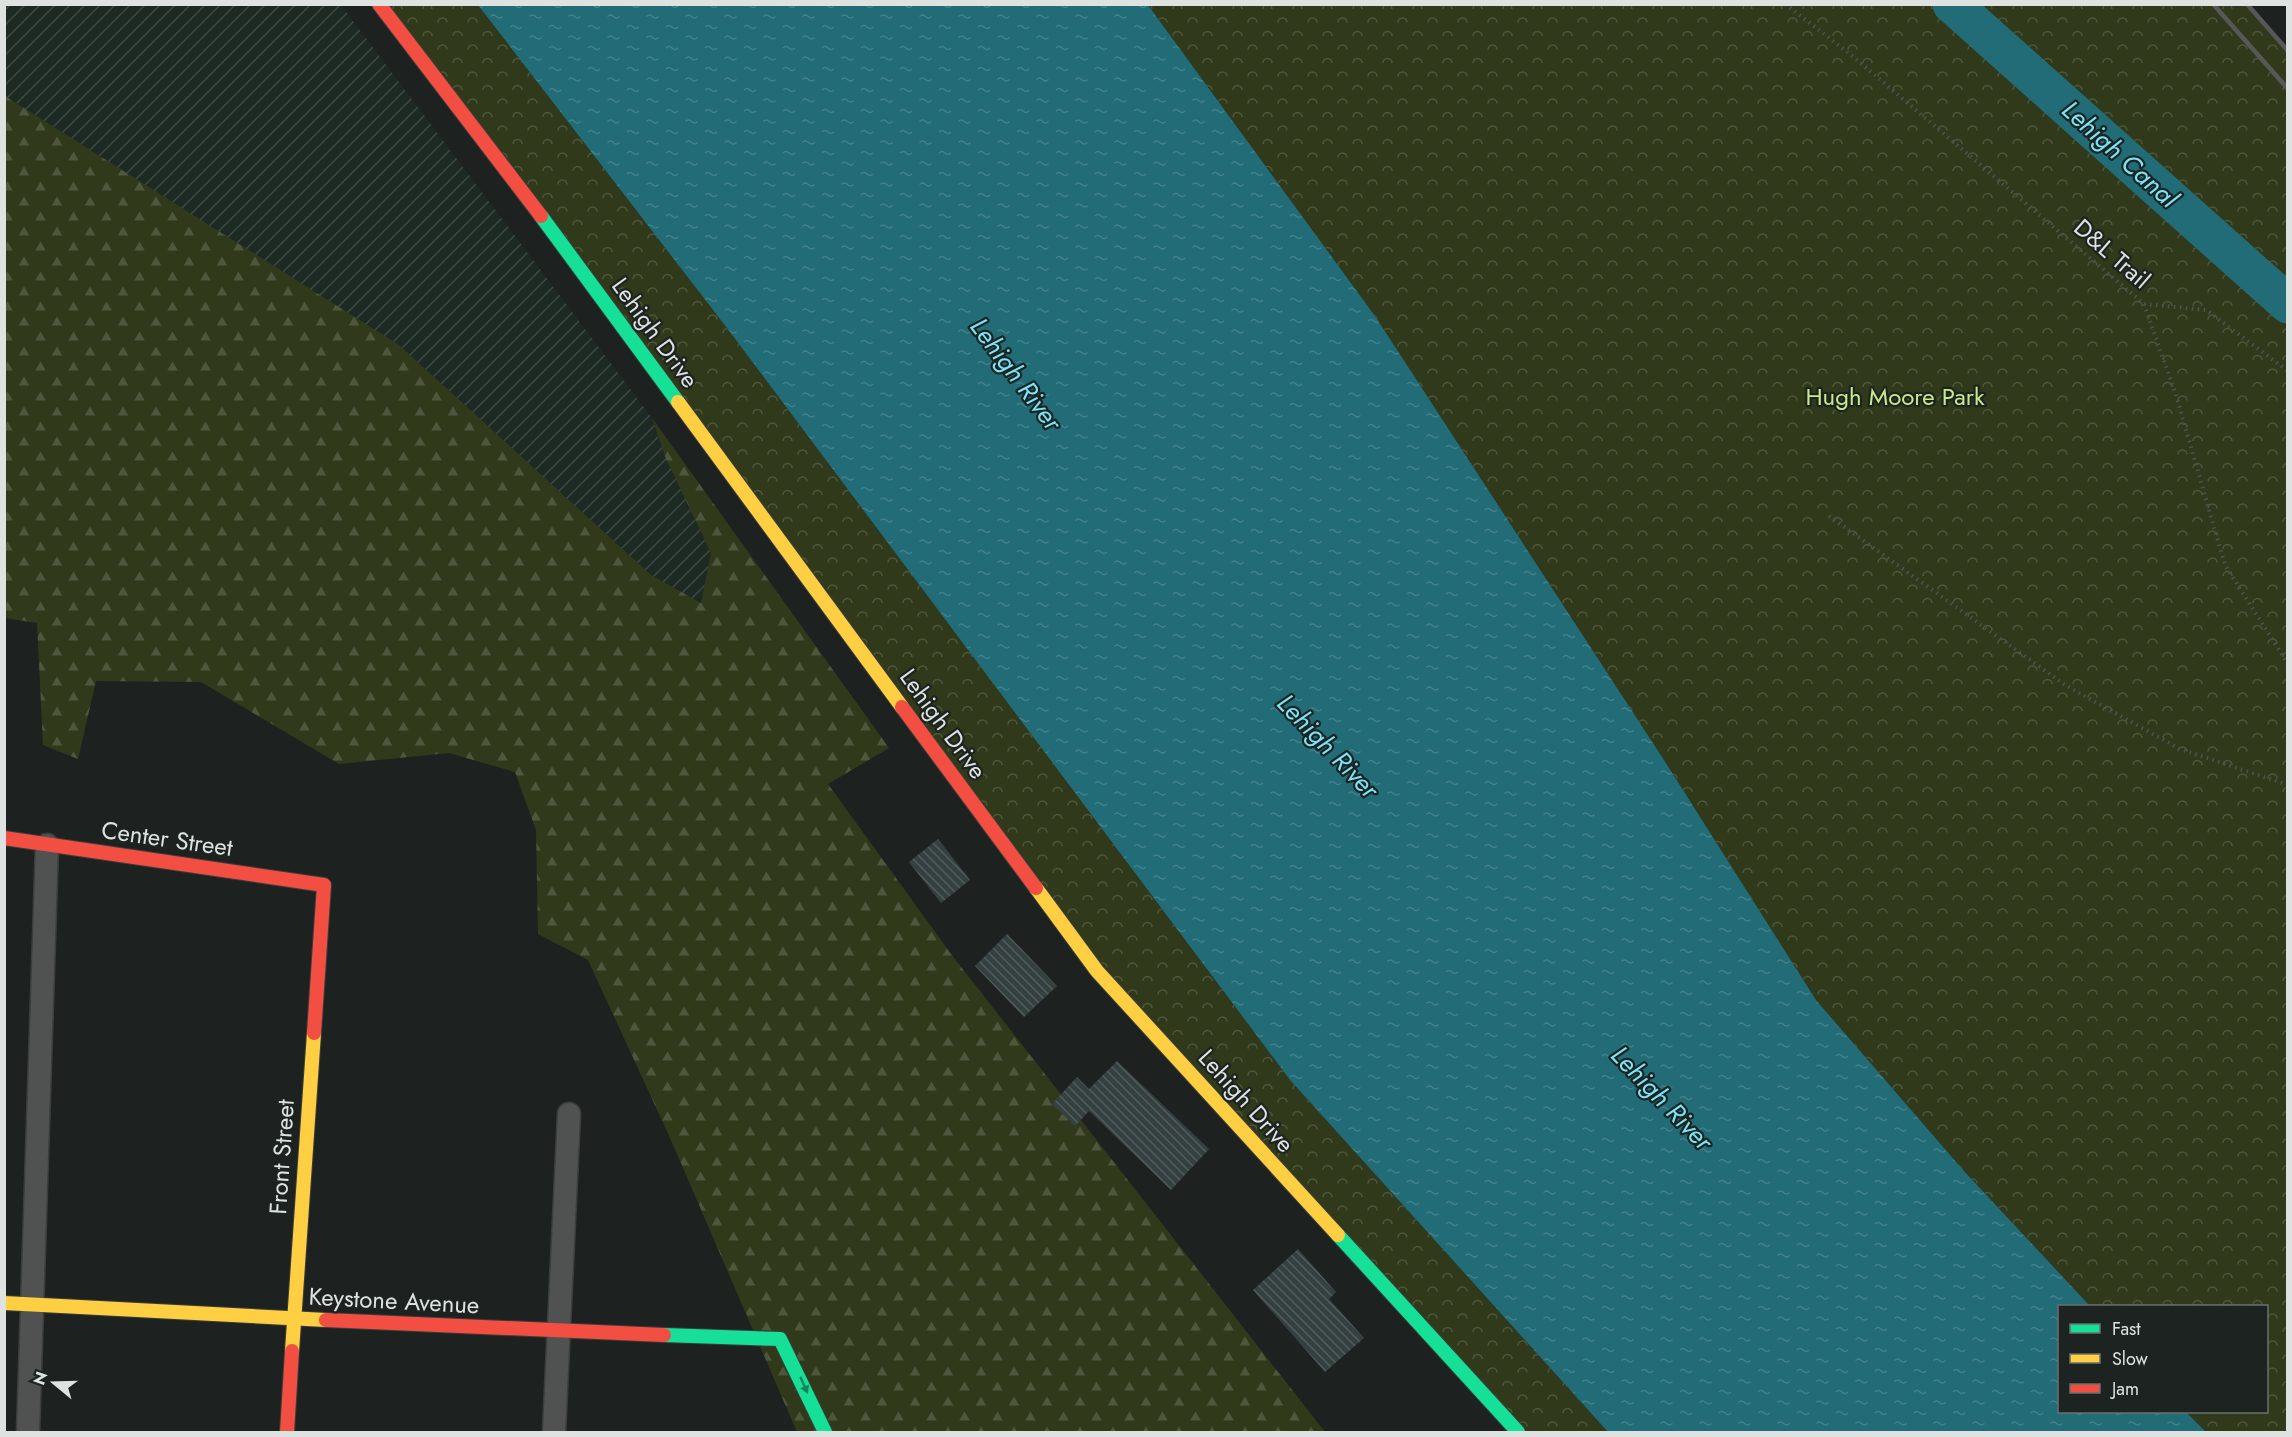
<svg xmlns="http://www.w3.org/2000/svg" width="2292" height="1437" viewBox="0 0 2292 1437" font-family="Jost,sans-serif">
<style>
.industrial{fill:url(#industrial-furrows)}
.forest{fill:url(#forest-firs)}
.park{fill:url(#park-crowns)}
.water{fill:url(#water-ripples)}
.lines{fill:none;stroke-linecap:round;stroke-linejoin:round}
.canal{stroke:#226c78;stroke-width:39}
.building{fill:url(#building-back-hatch)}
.lane-casing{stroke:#3a3e3c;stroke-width:25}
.fast-casing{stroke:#3a3e3c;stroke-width:16}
.slow-casing{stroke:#3a3e3c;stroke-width:16}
.jam-casing{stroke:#3a3e3c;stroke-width:16}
.path{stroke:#4e5250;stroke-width:4;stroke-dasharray:1.5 4.5;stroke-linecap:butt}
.lane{stroke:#4f5251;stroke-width:22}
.fast{stroke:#16e098;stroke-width:14}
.slow{stroke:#ffcf43;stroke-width:14}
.jam{stroke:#f24e42;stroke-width:14}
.rail{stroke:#555857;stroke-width:4.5}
.oneway{fill:#19825c}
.labels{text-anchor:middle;stroke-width:4.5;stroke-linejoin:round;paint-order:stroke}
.street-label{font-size:24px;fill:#dee3e1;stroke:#1c2320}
.park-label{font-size:24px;fill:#caea89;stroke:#1c2320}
.water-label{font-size:26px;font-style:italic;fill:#7be4f8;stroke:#1c2320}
</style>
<defs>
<pattern id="industrial-furrows" width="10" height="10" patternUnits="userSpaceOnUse" patternTransform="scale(1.5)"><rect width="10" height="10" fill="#1d2a24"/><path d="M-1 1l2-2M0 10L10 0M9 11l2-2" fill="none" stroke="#3d4944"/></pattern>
<pattern id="forest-firs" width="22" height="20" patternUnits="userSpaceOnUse" patternTransform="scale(1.5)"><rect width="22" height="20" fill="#303a1b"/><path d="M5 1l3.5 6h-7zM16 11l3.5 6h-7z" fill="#4e563c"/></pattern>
<pattern id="park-crowns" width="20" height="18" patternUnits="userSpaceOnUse" patternTransform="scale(1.5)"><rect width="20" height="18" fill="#303a1b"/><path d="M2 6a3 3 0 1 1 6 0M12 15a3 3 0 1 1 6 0" fill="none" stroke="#4e563c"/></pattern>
<pattern id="water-ripples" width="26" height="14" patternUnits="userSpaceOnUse" patternTransform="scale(1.5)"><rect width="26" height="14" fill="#226c78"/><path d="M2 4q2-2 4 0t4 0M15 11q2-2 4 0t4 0" fill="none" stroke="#42818b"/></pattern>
<pattern id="building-back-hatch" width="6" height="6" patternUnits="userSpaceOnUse" patternTransform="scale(1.5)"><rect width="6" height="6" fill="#344140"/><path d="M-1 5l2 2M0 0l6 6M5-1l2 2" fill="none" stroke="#515c5b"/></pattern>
</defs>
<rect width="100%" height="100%" fill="#1d2220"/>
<polygon class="industrial" points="4,5 341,5 652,418 666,459 711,553 701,603 651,575 167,199 5,96"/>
<polygon class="forest" points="5,96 399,345 651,575 701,603 711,553 666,459 652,418 889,748 828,784 951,954 1325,1432 797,1432 671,1140 588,960 538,934 536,830 515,772 449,753 339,764 201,682 96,681 78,759 43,745 37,623 5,618"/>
<g class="park">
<polygon points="2247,4 2287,51 2287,1432 2206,1432 2186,1412 2266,1412 2266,1306 2090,1306 1964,1171 1816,1000 1664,760 1375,316 1148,5"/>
<polygon points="379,5 478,5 730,332 1290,1080 1608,1432 1518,1432 1097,971"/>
</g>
<polygon class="water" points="478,5 1148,5 1375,316 1664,760 1816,1000 1964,1171 2090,1306 2060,1306 2060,1412 2186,1412 2206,1432 1608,1432 1290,1080 730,332"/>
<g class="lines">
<polyline class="canal" points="1952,4 2288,304"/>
</g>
<g class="building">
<polygon points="938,839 970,880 941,903 909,862"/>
<polygon points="1007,934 1057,986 1024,1017 975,966"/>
<polygon points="1117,1061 1209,1149 1171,1190 1089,1111 1075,1126 1052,1104 1077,1077 1089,1089"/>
<polygon points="1298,1249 1336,1292 1329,1299 1364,1338 1325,1372 1253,1290"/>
</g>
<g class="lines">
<g class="lane-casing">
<g id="lane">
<polyline points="28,1432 47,845"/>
<polyline points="554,1432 569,1114"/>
</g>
</g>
<g class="fast-casing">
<g id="fast">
<polyline points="541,216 678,402"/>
<polyline points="1338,1235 1518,1432"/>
<polyline points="664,1335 780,1339 825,1432"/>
</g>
</g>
<g class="slow-casing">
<g id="slow">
<polyline points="678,402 902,707"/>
<polyline points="1036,888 1097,971 1338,1235"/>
<polyline points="4,1303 326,1320"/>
<polyline points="292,1351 314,1033"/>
</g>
</g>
<g class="jam-casing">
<g id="jam">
<polyline points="379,4 541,216"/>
<polyline points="902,707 1036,888"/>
<polyline points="4,838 324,885 314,1033"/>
<polyline points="326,1320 664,1335"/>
<polyline points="287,1432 292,1351"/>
</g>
</g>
<g class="path">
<polyline points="1785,4 1850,54 2144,304 2176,395 2225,565 2288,664"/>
<polyline points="2144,304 2206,310 2288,371"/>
<polyline points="1829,516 2065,685 2180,749 2288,785"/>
</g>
<use href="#lane" class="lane"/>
<use href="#fast" class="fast"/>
<use href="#slow" class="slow"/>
<use href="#jam" class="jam"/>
<g class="rail">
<polyline points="2213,4 2288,89"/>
<polyline points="2247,4 2288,51"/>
</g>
</g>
<defs><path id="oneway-solid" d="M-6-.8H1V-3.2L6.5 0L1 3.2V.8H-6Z" transform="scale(1.5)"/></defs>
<use class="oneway" href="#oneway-solid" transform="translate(804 1385) rotate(66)"/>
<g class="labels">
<g class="street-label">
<text transform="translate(2112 254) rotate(41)" y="8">D&amp;L Trail</text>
<text transform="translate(655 333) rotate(54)" y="8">Lehigh Drive</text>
<text transform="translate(943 724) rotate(54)" y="8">Lehigh Drive</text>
<text transform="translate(167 839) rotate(8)" y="8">Center Street</text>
<text transform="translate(1246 1101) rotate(48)" y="8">Lehigh Drive</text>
<text transform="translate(282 1157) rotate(-86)" y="8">Front Street</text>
<text transform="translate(394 1301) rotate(3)" y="8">Keystone Avenue</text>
</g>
<g class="park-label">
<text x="1895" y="405">Hugh Moore Park</text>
</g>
<g class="water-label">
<text transform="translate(2120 154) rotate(42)" y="9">Lehigh Canal</text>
<text transform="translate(1016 374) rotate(53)" y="9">Lehigh River</text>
<text transform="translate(1328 746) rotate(46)" y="9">Lehigh River</text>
<text transform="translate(1662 1098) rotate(46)" y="9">Lehigh River</text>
</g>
</g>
<rect width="2292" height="1437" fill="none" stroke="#dee3e1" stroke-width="12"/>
<rect x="2058" y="1305" width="210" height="108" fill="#1c2320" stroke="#6a706d" stroke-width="1.5"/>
<rect x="2070" y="1324" width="30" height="9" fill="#16e098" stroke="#6a706d" stroke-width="1.5"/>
<text x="2112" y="1335" font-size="18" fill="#dee3e1">Fast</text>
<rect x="2070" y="1354" width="30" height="9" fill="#ffcf43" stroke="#6a706d" stroke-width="1.5"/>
<text x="2112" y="1365" font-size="18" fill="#dee3e1">Slow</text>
<rect x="2070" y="1384" width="30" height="9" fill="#f24e42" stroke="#6a706d" stroke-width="1.5"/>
<text x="2112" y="1395" font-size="18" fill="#dee3e1">Jam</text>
<g transform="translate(54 1383) rotate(289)" stroke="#1c2320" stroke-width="4.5" paint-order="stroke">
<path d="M0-4.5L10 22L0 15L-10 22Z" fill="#dee3e1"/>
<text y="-9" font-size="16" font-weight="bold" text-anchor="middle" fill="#dee3e1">N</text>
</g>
</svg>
